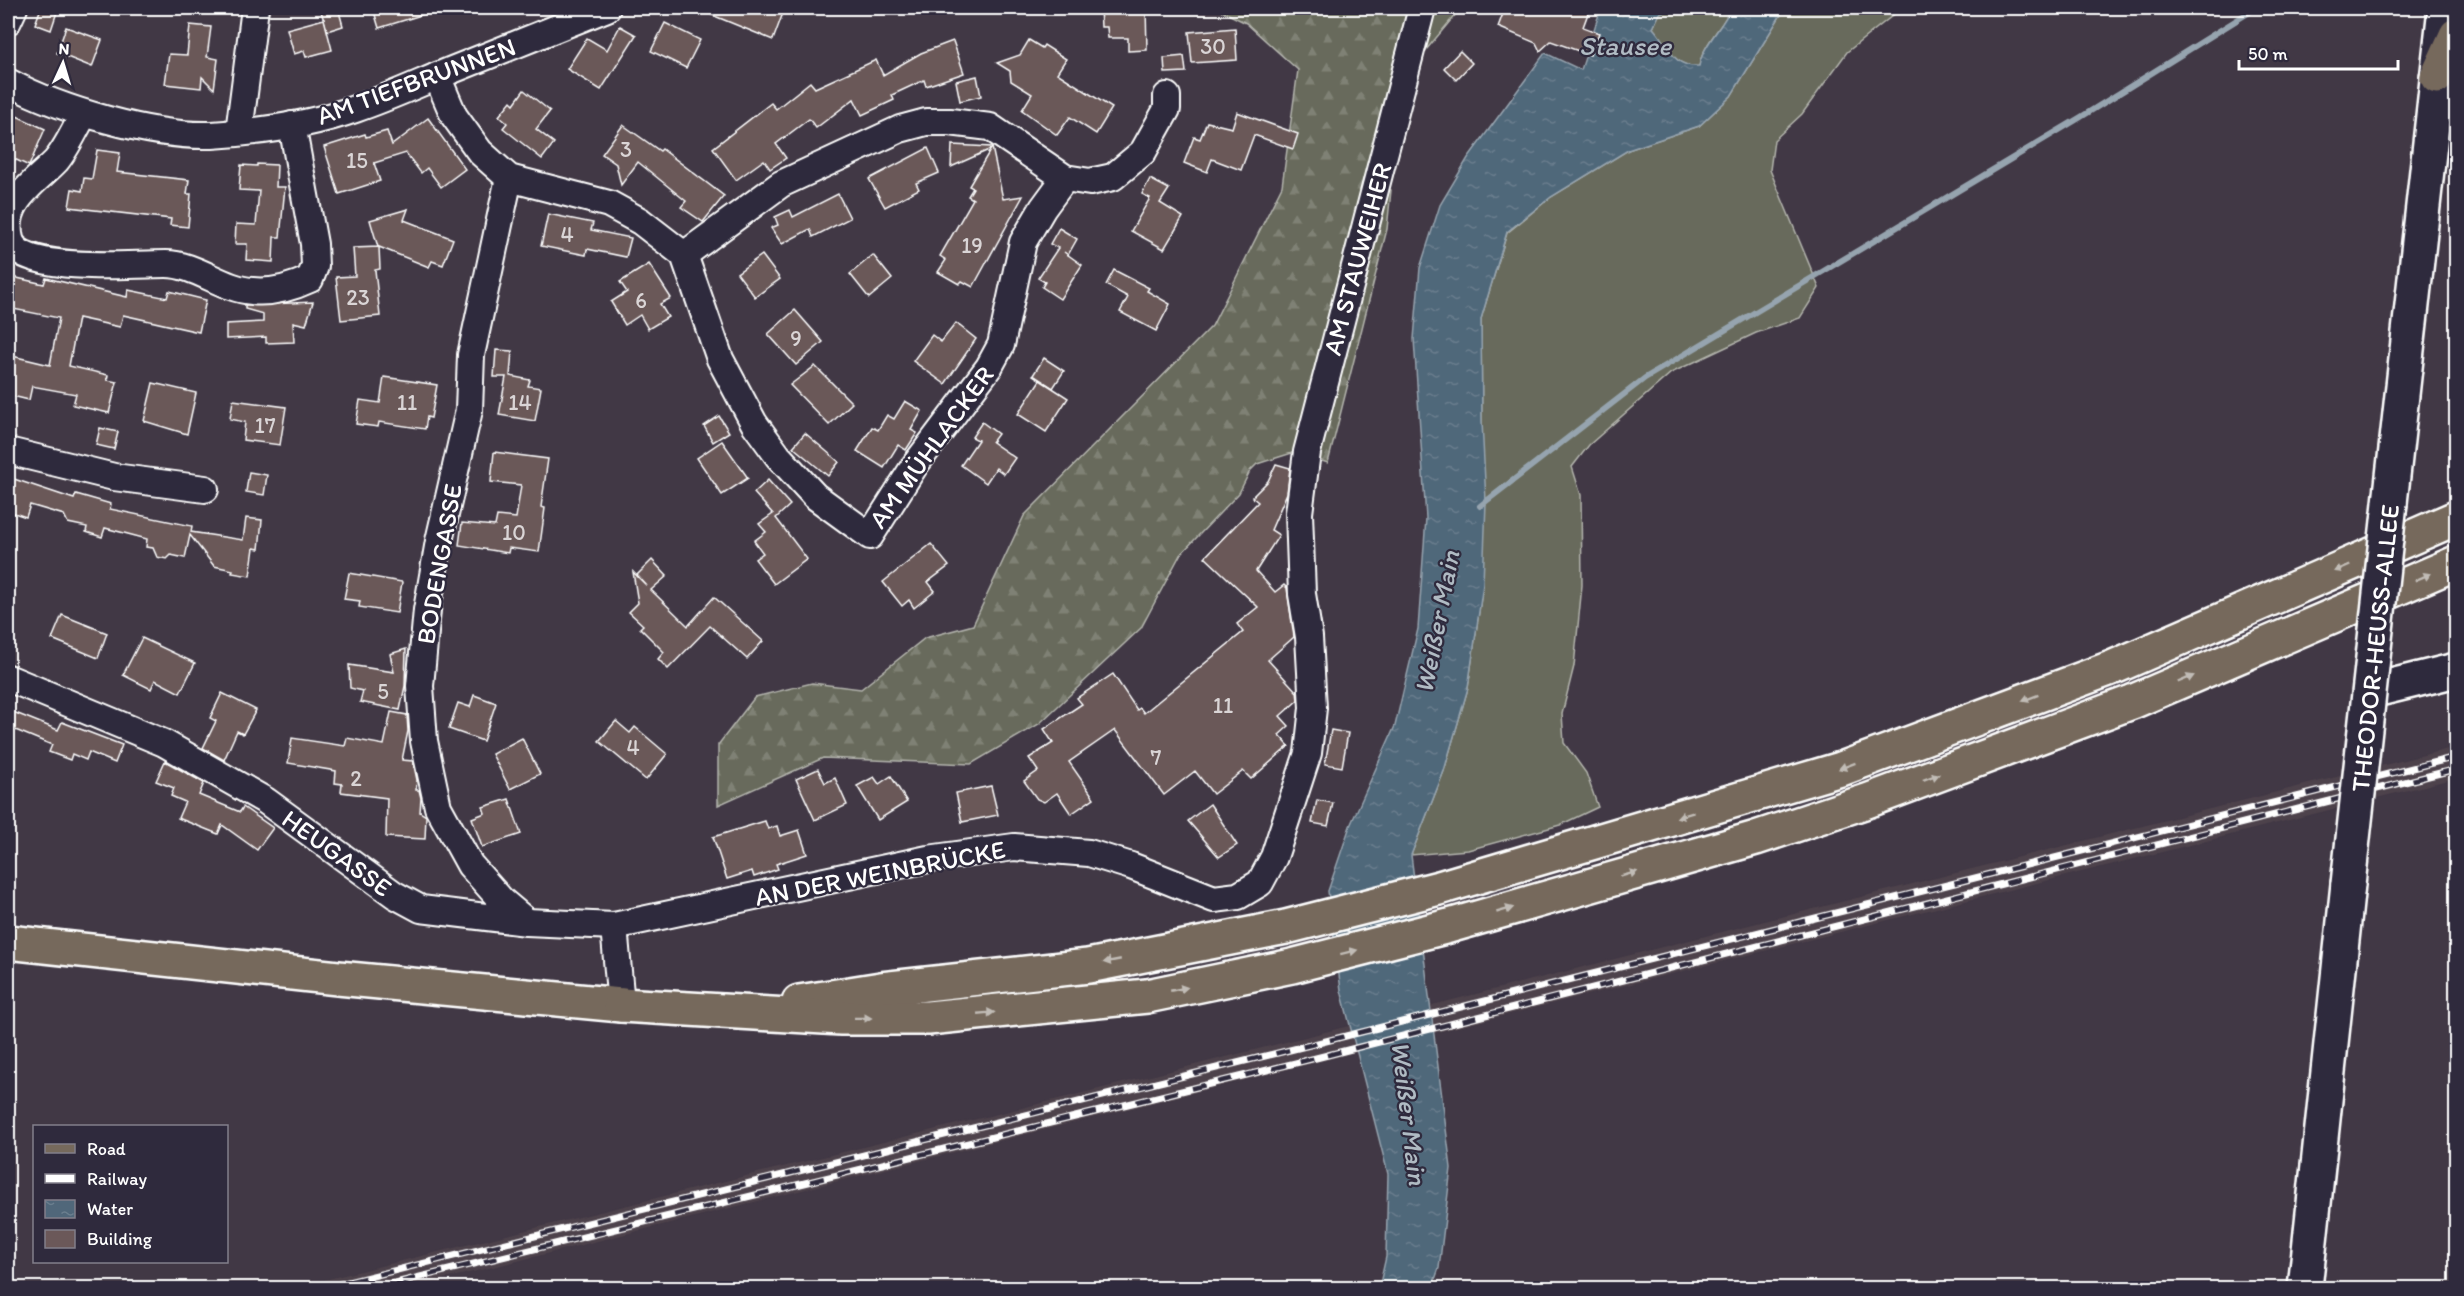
<svg xmlns="http://www.w3.org/2000/svg" width="2464" height="1296" viewBox="0 0 2464 1296" font-family="Itim,sans-serif">
<style>
.built{fill:#4e424b}
.grass{fill:#686b5c;stroke:#b4b5ae;stroke-width:1.5}
.forest{fill:url(#forest-firs);stroke:#b4b5ae;stroke-width:1.5}
.water{fill:url(#water-ripples);stroke:#96a4af;stroke-width:1.5}
.lines{fill:none;stroke-linecap:round;stroke-linejoin:round}
.stream{stroke:#96a4af;stroke-width:6}
.building{fill:#6b5859;stroke:#fff;stroke-width:1.5}
.minor-casing{stroke:#fff;stroke-width:30}
.secondary-casing{stroke:#fff;stroke-width:38}
.primary-casing{stroke:#fff;stroke-width:38}
.trunk-casing{stroke:#fff;stroke-width:38}
.minor{stroke:#2f2a3d;stroke-width:26}
.secondary{stroke:#2f2a3d;stroke-width:33}
.primary{stroke:#76695c;stroke-width:33}
.trunk{stroke:#76695c;stroke-width:33}
.rail-casing{stroke:#fff;stroke-width:7}
.rail{stroke:#2f2a3d;stroke-width:4.5;stroke-dasharray:14;stroke-linecap:butt}
.secondary-bridge-casing{stroke:#fff;stroke-width:38;stroke-linecap:butt}
.secondary-bridge{stroke:#2f2a3d;stroke-width:33}
.oneway{fill:#c1bcb6}
.labels{text-anchor:middle;stroke-width:4.5;stroke-linejoin:round;paint-order:stroke}
.number-label{font-size:22px;fill:#dad5d6}
.street-label{font-size:26px;fill:#fff;stroke:#2f2a3d}
.water-label{font-size:27px;font-style:italic;fill:#b0bbc3;stroke:#2f2a3d}
</style>
<defs>
<pattern id="forest-firs" width="22" height="20" patternUnits="userSpaceOnUse" patternTransform="scale(1.5)"><rect width="22" height="20" fill="#686b5c"/><path d="M5 1l3.5 6h-7zM16 11l3.5 6h-7z" fill="#7f8174"/></pattern>
<pattern id="water-ripples" width="26" height="14" patternUnits="userSpaceOnUse" patternTransform="scale(1.5)"><rect width="26" height="14" fill="#50677a"/><path d="M2 4q2-2 4 0t4 0M15 11q2-2 4 0t4 0" fill="none" stroke="#6a7e8e"/></pattern>
</defs>
<rect width="100%" height="100%" fill="#413845"/>
<filter id="ink" filterUnits="userSpaceOnUse"><feTurbulence type="fractalNoise" baseFrequency=".0167" numOctaves="2"/><feDisplacementMap in="SourceGraphic" scale="12" xChannelSelector="R" yChannelSelector="G"/><feConvolveMatrix kernelMatrix="1 2 1 2 8 2 1 2 1" color-interpolation-filters="sRGB"/></filter>
<g filter="url(#ink)">
<polygon class="built" points="2456,747 2456,778 2202,842 408,1288 292,1288 1111,1086"/>
<g class="grass">
<polygon points="1429,8 1461,8 1426,50 1419,51"/>
<path d="M1673,8H1731C1722,28 1702,45 1699,67C1672,67 1669,46 1653,28L1660,13Z"/>
<polygon points="1785,8 1902,8 1847,52 1802,114 1774,140 1770,170 1819,288 1800,318 1756,333 1671,373 1589,445 1572,467 1581,495 1582,585 1574,666 1562,714 1564,743 1586,773 1598,807 1560,825 1468,850 1411,855 1444,771 1468,688 1483,584 1481,319 1507,233 1551,197 1628,150 1699,126 1731,96"/>
</g>
<polygon class="forest" points="1216,8 1414,8 1366,171 1391,190 1387,229 1328,463 1295,452 1257,464 1250,471 1239,493 1180,555 1141,628 1039,724 971,764 823,758 718,805 718,745 755,697 812,683 861,689 925,638 973,625 1024,516 1212,326 1282,186 1298,70 1246,23"/>
<path class="water" d="M1601,8H1673L1660,13L1653,28C1669,45 1672,68 1699,66C1703,45 1722,28 1731,8H1785L1731,96L1699,126L1628,150L1551,197L1507,232L1481,319L1482,421L1486,502L1483,584L1468,688L1444,771L1411,855L1451,1168L1439,1268L1432,1288H1379L1386,1257L1388,1174L1341,990L1328,891L1350,826L1395,726L1418,629L1426,518L1414,339L1420,268L1440,205L1468,158L1545,53L1581,70Z"/>
<g class="lines">
<polyline class="stream" points="1480,506 1645,378 2081,117 2256,8"/>
</g>
<g class="building">
<polygon points="41,8 57,12 51,30 35,24"/>
<polygon points="338,8 343,26 327,31 321,11"/>
<polygon points="373,8 431,8 431,12 379,28"/>
<polygon points="695,8 770,8 783,13 773,40"/>
<polygon points="1100,8 1146,8 1147,50 1128,51 1128,38 1108,38 1107,27 1101,27"/>
<polygon points="1505,8 1590,8 1583,27 1599,33 1590,55 1551,41 1540,51 1536,43 1498,27"/>
<polygon points="324,19 332,50 306,57 304,51 294,54 287,29"/>
<polygon points="665,23 700,40 686,68 651,51"/>
<polygon points="190,25 211,27 207,57 218,59 214,89 202,77 201,88 165,84 169,54 187,55"/>
<polygon points="620,26 636,35 601,90 567,69 587,38 607,50"/>
<polygon points="66,27 102,40 92,67 57,53"/>
<polygon points="1235,28 1237,60 1192,63 1189,32"/>
<polygon points="1029,40 1042,48 1044,45 1066,59 1057,73 1112,108 1096,134 1070,117 1057,135 1022,110 1032,94 1011,81 1010,71 997,63 1020,55"/>
<polygon points="953,41 964,73 926,86 924,80 892,95 894,100 862,115 854,99 816,128 809,119 776,144 786,158 770,169 764,160 736,180 713,148 771,103 776,109 810,82 815,88 876,60 883,75 921,53"/>
<polygon points="1460,51 1472,63 1456,80 1444,68"/>
<polygon points="1184,56 1186,72 1165,73 1164,58"/>
<polygon points="977,76 981,96 960,101 956,81"/>
<polygon points="524,90 550,111 536,129 554,143 542,159 503,128 507,123 499,116 511,101 514,104"/>
<polygon points="8,112 45,129 29,166 8,156"/>
<polygon points="1237,112 1298,134 1293,149 1254,135 1241,170 1212,159 1207,172 1184,163 1194,137 1200,139 1207,122 1232,128"/>
<polygon points="428,118 465,169 441,187 427,168 421,173 406,153 374,163 380,181 339,194 324,147 365,134 366,137 387,131 392,145"/>
<polygon points="623,125 660,151 662,149 724,196 703,222 681,207 686,201 638,162 621,185 616,164 602,154"/>
<polygon points="952,145 992,147 1003,199 1023,196 973,287 962,281 959,284 938,272 946,260 940,256 973,199 968,196 973,188 969,186 991,149 951,167"/>
<polygon points="928,148 939,173 916,183 919,189 885,207 869,179"/>
<polygon points="97,150 120,153 117,172 189,180 187,194 191,194 188,227 170,225 171,219 69,207 72,189 82,191 84,178 92,179"/>
<polygon points="257,164 277,165 276,187 285,187 280,237 274,237 273,262 246,260 247,244 235,244 236,224 256,225 259,191 239,190 241,165 257,166"/>
<polygon points="1150,179 1169,189 1160,203 1183,217 1164,249 1131,231 1150,198 1142,194"/>
<polygon points="838,194 850,218 813,237 810,229 782,244 771,228 778,225 775,217 790,210 793,217"/>
<polygon points="408,209 404,220 453,239 443,265 432,261 429,267 379,247 380,269 375,270 380,316 341,320 336,277 355,276 353,248 378,247 370,220"/>
<polygon points="548,214 593,223 591,230 631,238 626,257 587,249 586,255 541,246"/>
<polygon points="1059,228 1077,239 1068,255 1064,252 1082,265 1060,299 1042,287 1045,282 1038,278 1058,248 1050,244"/>
<polygon points="762,255 780,279 755,297 737,273"/>
<polygon points="873,255 892,279 869,298 850,274"/>
<polygon points="649,264 671,298 660,304 668,317 648,329 640,315 625,325 611,302 627,292 620,282"/>
<polygon points="1114,270 1149,288 1147,291 1170,304 1156,331 1120,312 1128,297 1106,285"/>
<polygon points="8,276 44,284 46,278 127,297 128,290 167,298 169,291 206,300 199,332 123,315 120,327 78,318 69,366 108,375 107,380 117,382 109,413 73,405 76,394 32,386 29,400 8,395 8,355 50,365 59,318 8,308"/>
<polygon points="313,302 306,325 293,322 294,342 266,343 266,337 226,339 226,324 263,322 263,314 245,309 245,305"/>
<polygon points="795,310 823,342 796,365 768,334"/>
<polygon points="956,323 976,339 945,384 913,361 932,335 941,342"/>
<polygon points="496,350 512,351 510,376 530,380 528,386 541,388 535,421 499,415 506,377 494,377"/>
<polygon points="1044,358 1064,371 1053,388 1033,375"/>
<polygon points="815,366 852,403 829,425 790,385"/>
<polygon points="384,377 437,385 431,418 427,417 425,429 379,422 378,427 356,424 360,400 380,403"/>
<polygon points="1040,380 1068,398 1046,432 1018,414"/>
<polygon points="153,383 196,393 187,434 144,421"/>
<polygon points="233,400 286,407 280,445 243,440 245,422 230,419"/>
<polygon points="905,401 922,411 911,430 917,433 906,450 898,445 884,468 857,451 872,427 878,430 887,415 894,419"/>
<polygon points="719,416 729,432 713,442 704,426"/>
<polygon points="982,422 998,434 992,442 1015,458 1004,474 996,468 986,483 961,465 978,440 972,437"/>
<polygon points="100,428 118,432 114,449 96,445"/>
<polygon points="805,433 839,462 828,476 793,447"/>
<polygon points="722,441 748,478 722,495 697,458"/>
<polygon points="494,452 548,459 541,507 545,508 539,552 509,548 508,553 459,545 462,523 495,526 497,516 516,518 521,485 491,482"/>
<polygon points="1276,464 1290,468 1287,493 1271,530 1279,535 1256,571 1275,592 1284,585 1287,588 1294,637 1268,660 1297,692 1298,700 1280,716 1289,726 1279,735 1289,746 1251,779 1243,771 1213,794 1195,771 1164,795 1115,730 1069,762 1094,798 1071,814 1057,793 1044,802 1037,799 1024,781 1038,771 1029,758 1053,743 1044,729 1082,704 1077,698 1113,674 1137,710 1140,708 1144,713 1243,632 1237,624 1258,607 1205,557 1258,502 1252,497 1268,481"/>
<polygon points="249,472 267,475 264,495 246,492"/>
<polygon points="8,477 74,499 76,494 111,504 110,509 192,526 191,532 243,540 246,518 262,520 259,549 254,548 250,576 232,573 233,570 214,566 190,535 185,558 171,555 167,559 157,557 153,548 146,547 147,539 105,528 102,537 86,532 87,527 68,523 64,515 30,505 26,517 8,511"/>
<polygon points="768,480 790,505 776,518 807,559 774,584 755,559 763,553 754,541 766,532 759,524 773,514 754,493"/>
<polygon points="931,544 949,566 928,582 935,591 914,608 909,600 902,606 883,582"/>
<polygon points="652,560 667,576 651,590 688,626 714,597 763,641 747,659 710,626 668,669 658,659 664,652 640,628 643,625 629,612 638,603 633,572 647,586 637,575"/>
<polygon points="349,573 402,582 397,613 359,607 360,601 344,599"/>
<polygon points="62,615 107,633 98,658 52,639"/>
<polygon points="142,638 195,663 180,693 155,680 151,689 123,675"/>
<polygon points="406,649 405,686 400,710 360,702 363,691 350,688 349,665 394,672 390,654"/>
<polygon points="222,693 256,710 243,734 237,731 224,760 203,748 216,721 210,718"/>
<polygon points="474,695 496,703 483,741 449,729 458,703 470,707"/>
<polygon points="8,710 58,730 62,722 122,745 115,763 89,752 86,760 72,754 70,760 49,752 52,745 8,727"/>
<polygon points="391,712 407,715 408,731 402,760 413,761 417,780 416,790 419,790 421,798 420,812 426,816 425,839 386,837 387,798 341,792 342,784 335,783 336,771 288,763 292,738 345,746 347,738 384,745"/>
<polygon points="616,721 630,733 635,727 667,754 646,780 599,741"/>
<polygon points="1331,730 1348,733 1342,767 1325,764"/>
<polygon points="522,738 540,774 510,789 492,754"/>
<polygon points="165,761 204,783 199,795 240,812 243,807 273,828 257,850 222,825 218,834 178,818 185,802 171,796 174,788 156,781"/>
<polygon points="818,769 825,783 835,778 847,805 815,820 796,779"/>
<polygon points="891,776 907,802 878,820 857,786 874,777 879,784"/>
<polygon points="991,786 998,815 962,822 956,793"/>
<polygon points="509,799 521,834 482,847 472,818 485,813 483,807"/>
<polygon points="1317,800 1333,803 1328,826 1312,823"/>
<polygon points="1210,804 1237,845 1219,857 1188,821"/>
<polygon points="765,821 768,829 777,826 780,836 799,830 807,854 776,864 778,869 754,877 752,871 727,879 713,837"/>
</g>
<g class="lines">
<g class="minor-casing">
<g id="minor">
<polyline points="8,21 14,8"/>
<polyline points="437,76 454,116 480,152 509,178 609,204 640,221 684,255 720,359 754,423 778,456 815,496 870,536 915,465 989,367 1001,345 1023,242 1043,208 1065,178"/>
<path d="M8,82C61,110 152,137 212,135C259,132 310,125 355,109C388,98 420,83 452,70C504,49 555,29 607,8"/>
<path d="M84,114C75,129 67,148 56,161C35,183 1,202 10,239C19,274 136,264 166,264C196,264 222,289 252,291C271,293 293,287 310,279L315,266L314,244L292,125"/>
<polyline points="239,132 255,8"/>
<polyline points="509,178 471,355 469,410 439,541 427,610 420,686 424,741 438,807 470,865 502,901 527,922"/>
<polyline points="684,255 781,184 900,129 926,122 950,122 990,127 1065,178 1090,182 1113,177 1143,152 1167,109 1167,96"/>
<polyline points="8,451 114,477 205,489"/>
<polyline points="8,678 164,743 266,801 395,895 421,909 527,922 614,926 928,859 1014,847 1089,853 1131,866 1214,899 1238,896 1260,883 1274,857 1308,753 1313,708 1309,637 1302,594 1299,513 1307,452 1422,8"/>
<polyline points="614,926 621,1005"/>
</g>
</g>
<g class="secondary-casing">
<g id="secondary">
<polyline points="2390,503 2445,8"/>
<polyline points="2371,691 2456,670"/>
<polyline points="2305,1288 2348,884"/>
</g>
</g>
<g class="primary-casing">
<polyline id="primary" points="8,942 338,978 621,1005"/>
</g>
<g class="trunk-casing">
<g id="trunk">
<polyline points="2437,77 2456,35"/>
<polyline points="799,1002 881,989 1088,966 1286,927 1439,888 1841,769 2114,667 2456,518"/>
<polyline points="621,1005 841,1018 928,1018 1147,996 1292,966 1449,926 1756,838 1867,801 2132,702 2456,563"/>
</g>
</g>
<use href="#minor" class="minor"/>
<use href="#secondary" class="secondary"/>
<use href="#primary" class="primary"/>
<use href="#trunk" class="trunk"/>
<g class="rail-casing">
<g id="rail">
<polyline points="324,1288 1314,1044 2456,757"/>
<polyline points="375,1288 1316,1058 2456,769"/>
</g>
</g>
<use href="#rail" class="rail"/>
<g class="secondary-bridge-casing">
<polyline id="secondary-bridge" points="2348,884 2390,503"/>
</g>
<use href="#secondary-bridge" class="secondary-bridge"/>
</g>
<defs><path id="oneway-solid" d="M-6-.8H1V-3.2L6.5 0L1 3.2V.8H-6Z" transform="scale(1.5)"/></defs>
<g class="oneway">
<use href="#oneway-solid" transform="translate(2342 568) rotate(157)"/>
<use href="#oneway-solid" transform="translate(2423 577) rotate(-23)"/>
<use href="#oneway-solid" transform="translate(2186 679) rotate(-23)"/>
<use href="#oneway-solid" transform="translate(2030 698) rotate(159)"/>
<use href="#oneway-solid" transform="translate(1847 766) rotate(160)"/>
<use href="#oneway-solid" transform="translate(1931 777) rotate(-20)"/>
<use href="#oneway-solid" transform="translate(1685 815) rotate(163)"/>
<use href="#oneway-solid" transform="translate(1629 874) rotate(-16)"/>
<use href="#oneway-solid" transform="translate(1505 910) rotate(-16)"/>
<use href="#oneway-solid" transform="translate(1349 952) rotate(-14)"/>
<use href="#oneway-solid" transform="translate(1112 961) rotate(169)"/>
<use href="#oneway-solid" transform="translate(1179 989) rotate(-11)"/>
<use href="#oneway-solid" transform="translate(986 1013) rotate(-5)"/>
<use href="#oneway-solid" transform="translate(863 1018)"/>
</g>
</g>
<g class="labels">
<g class="number-label">
<text x="1213" y="54">30</text>
<text x="626" y="157">3</text>
<text x="357" y="168">15</text>
<text x="567" y="242">4</text>
<text x="972" y="253">19</text>
<text x="358" y="305">23</text>
<text x="641" y="308">6</text>
<text x="796" y="346">9</text>
<text x="407" y="410">11</text>
<text x="520" y="410">14</text>
<text x="265" y="433">17</text>
<text x="514" y="540">10</text>
<text x="383" y="699">5</text>
<text x="1223" y="713">11</text>
<text x="633" y="755">4</text>
<text x="1156" y="765">7</text>
<text x="356" y="786">2</text>
</g>
<g class="street-label">
<text transform="translate(416 81) rotate(-20)" y="9">AM TIEFBRUNNEN</text>
<text transform="translate(1357 259) rotate(-75)" y="9">AM STAUWEIHER</text>
<text transform="translate(931 447) rotate(-54)" y="9">AM MÜHLACKER</text>
<text transform="translate(439 564) rotate(-80)" y="9">BODENGASSE</text>
<text transform="translate(2375 648) rotate(-84)" y="9">THEODOR-HEUSS-ALLEE</text>
<text transform="translate(337 853) rotate(36)" y="9">HEUGASSE</text>
<text transform="translate(880 873) rotate(-11)" y="9">AN DER WEINBRÜCKE</text>
</g>
<g class="water-label">
<text x="1625" y="55">Stausee</text>
<text transform="translate(1437 622) rotate(-79)" y="9">Weißer Main</text>
<text transform="translate(1409 1113) rotate(83)" y="9">Weißer Main</text>
</g>
</g>
<rect width="2464" height="1296" fill="none" stroke="#2f2a3d" stroke-width="30"/>
<rect x="15" y="15" width="2434" height="1266" fill="none" stroke="#fff" stroke-width="2" filter="url(#ink)"/>
<rect x="33" y="1125" width="195" height="138" fill="#2f2a3d" stroke="#827f8b" stroke-width="1.5"/>
<rect x="45" y="1144" width="30" height="9" fill="#76695c" stroke="#827f8b" stroke-width="1.5"/>
<text x="87" y="1155" font-size="18" fill="#ffffff">Road</text>
<rect x="45" y="1174" width="30" height="9" fill="#ffffff" stroke="#827f8b" stroke-width="1.5"/>
<text x="87" y="1185" font-size="18" fill="#ffffff">Railway</text>
<rect x="45" y="1200" width="30" height="18" fill="url(#water-ripples)" stroke="#827f8b" stroke-width="1.5"/>
<text x="87" y="1215" font-size="18" fill="#ffffff">Water</text>
<rect x="45" y="1230" width="30" height="18" fill="#6b5859" stroke="#827f8b" stroke-width="1.5"/>
<text x="87" y="1245" font-size="18" fill="#ffffff">Building</text>
<g transform="translate(63 63) rotate(4)" stroke="#2f2a3d" stroke-width="4.5" paint-order="stroke">
<path d="M0-4.5L10 22L0 15L-10 22Z" fill="#ffffff"/>
<text y="-9" font-size="16" font-weight="bold" text-anchor="middle" fill="#ffffff">N</text>
</g>
<path d="M2239 60v9h159v-9" fill="none" stroke="#ffffff" stroke-width="3"/>
<text x="2248" y="60" font-size="18" fill="#ffffff" stroke="#2f2a3d" stroke-width="4.5" paint-order="stroke">50 m</text>
</svg>
